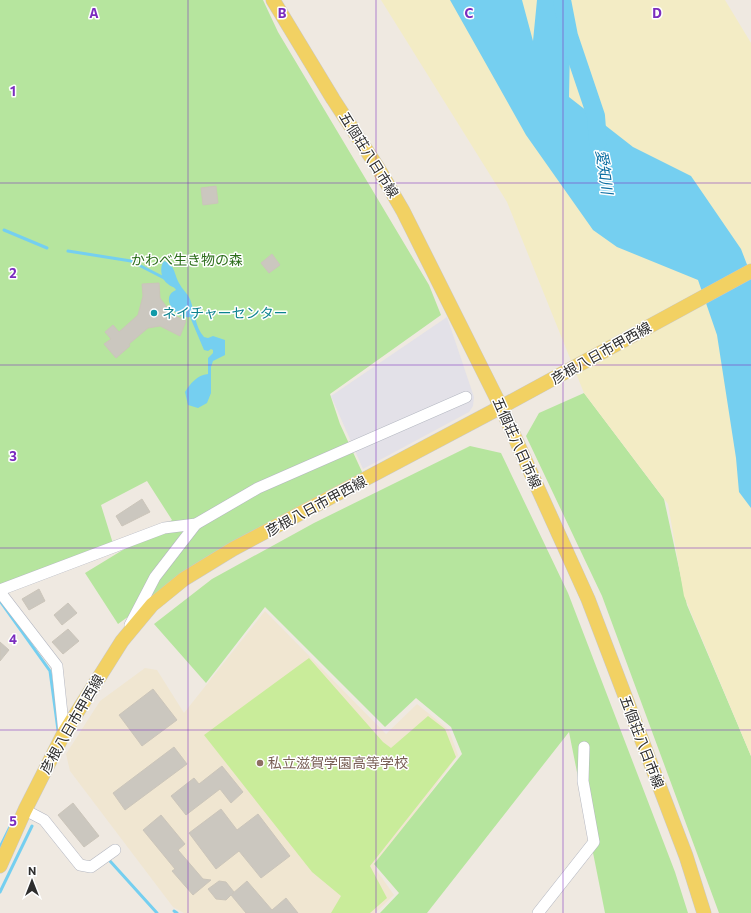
<svg xmlns="http://www.w3.org/2000/svg" width="751" height="913" viewBox="0 0 751 913" font-family="Commissioner,'Noto Sans JP',sans-serif">
<style>
.industrial{fill:#e3e1e8}
.education{fill:#f0e6d1}
.green{fill:#b6e59e}
.sand{fill:#f3ecc5}
.pitch{fill:#c9ec9a}
.water{fill:#75cff0}
.lines{fill:none;stroke-linecap:round;stroke-linejoin:round}
.stream{stroke:#75cff0;stroke-width:3}
.river{stroke:#75cff0;stroke-width:18}
.building{fill:#cbc7bf;stroke:#cbc5ba}
.minor-casing{stroke:#b4b7c1;stroke-width:12}
.major-casing{stroke:#c9c9c9;stroke-width:15}
.minor{stroke:#fff;stroke-width:11}
.major{stroke:#f2d163;stroke-width:14}
.grid{fill:none;stroke:#7b2cbf;stroke-width:1;stroke-opacity:0.55}
.culture-dot{fill:#0f9aa8;stroke:#fff;stroke-width:1.5}
.education-dot{fill:#8d6e63;stroke:#fff;stroke-width:1.5}
.labels{text-anchor:middle;stroke-width:3;stroke-linejoin:round;paint-order:stroke}
.street-label{font-size:14px;fill:#2e2e2e;stroke:#fff}
.park-label{font-size:14px;fill:#2c6e1b;stroke:#fff}
.culture-label{font-size:14px;fill:#0d838f;stroke:#fff;text-anchor:start}
.education-label{font-size:14px;fill:#785e54;stroke:#fff;text-anchor:start}
.water-label{font-size:15px;font-style:italic;fill:#0d6fa3;stroke:#fff}
.grid-label{font-size:13px;text-anchor:middle;font-weight:bold;fill:#7b2cbf;stroke:#fff;stroke-width:3;stroke-linejoin:round;paint-order:stroke}
</style>
<rect width="100%" height="100%" fill="#efe9e1"/>
<polygon class="industrial" points="447,317 474,397 473,406 469,412 363,469 331,396"/>
<polygon class="education" points="265,611 386,734 417,704 449,730 458,755 375,868 394,895 375,913 184,913 173,907 70,771 66,754 100,701 145,668 157,670 184,713"/>
<g class="green">
<polygon points="0,0 263,0 278,32 429,285 441,315 330,394 340,424 363,474 198,566 118,624 85,573 172,520 147,481 101,505 115,550 0,585"/>
<polygon points="584,393 664,499 687,605 751,756 751,913 719,913 602,596 526,436 539,413"/>
<polygon points="470,446 501,453 568,593 675,872 688,913 605,913 569,732 427,913 380,913 399,893 374,864 462,754 451,727 416,698 385,727 265,607 206,683 154,624 212,579 314,523"/>
</g>
<polygon class="sand" points="381,0 725,0 751,43 751,756 684,596 668,504 584,393 507,202"/>
<polygon class="pitch" points="309,658 383,742 391,748 428,716 445,729 456,757 370,866 387,898 370,913 331,913 341,896 312,872 204,735"/>
<g class="water">
<polygon points="450,0 522,0 533,41 537,0 571,0 569,97 633,147 691,176 741,249 751,275 751,508 739,492 736,458 717,335 698,280 617,247 593,230 526,135"/>
<path d="M164,261C175,264 174,274 179,283C182,289 187,293 190,299C195,312 195,327 204,337L208,338L213,336L225,340V355L213,361L211,367V393L207,403L198,408L188,405L185,392C190,384 197,375 208,374V358L213,353V350L211,349L208,351L204,350L190,317C176,320 159,297 176,290C174,286 171,287 168,284C161,280 159,267 164,261Z"/>
</g>
<g class="lines">
<g class="stream">
<polyline points="4,230 47,248"/>
<polyline points="68,251 131,261 166,279"/>
<polyline points="0,601 50,671 58,730"/>
<polyline points="0,847 10,827"/>
<polyline points="110,861 157,913"/>
<polyline points="0,892 32,826"/>
<polyline points="174,911 177,913"/>
</g>
<polyline class="river" points="562,0 569,36 596,116 598,142"/>
</g>
<g class="building">
<polygon points="216,186 218,203 203,205 201,188"/>
<polygon points="272,254 280,265 269,273 261,263"/>
<polygon points="159,283 160,298 168,309 167,312 186,321 180,336 160,326 148,328 129,344 130,346 116,358 104,344 111,339 105,332 113,325 119,332 138,315 143,296 142,284"/>
<polygon points="142,499 150,512 122,526 116,516"/>
<polygon points="39,589 45,601 29,610 22,599"/>
<polygon points="68,603 77,613 62,625 54,615"/>
<polygon points="68,629 79,641 63,654 52,642"/>
<polygon points="0,642 9,650 0,661"/>
<polygon points="153,689 177,720 142,746 119,715"/>
<polygon points="174,747 187,764 125,810 113,793"/>
<polygon points="222,766 243,792 231,803 220,789 186,815 171,796 194,778 199,784"/>
<polygon points="73,803 99,836 84,847 58,815"/>
<polygon points="221,809 237,830 258,814 290,856 261,878 239,851 216,869 189,833"/>
<polygon points="161,815 185,844 178,850 203,879 211,880 193,895 172,871 175,869 143,830"/>
<polygon points="219,881 226,882 234,892 232,894 247,881 272,910 286,898 298,913 246,913 231,895 226,900 216,899 208,889"/>
</g>
<g class="lines">
<g class="minor-casing">
<g id="minor">
<polyline points="0,590 164,528 196,524 258,488 466,397"/>
<polyline points="0,592 57,666 64,733"/>
<polyline points="130,625 155,577 196,524"/>
<polyline points="25,810 44,820 80,865 91,867 115,850"/>
<polyline points="538,913 594,842 583,781 584,747"/>
</g>
</g>
<g class="major-casing">
<g id="major">
<polyline points="273,0 333,99 378,168 403,211 501,407 588,599 686,856 704,913"/>
<polyline points="0,866 25,810 64,733 122,641 152,605 184,579 233,549 501,407 751,271"/>
</g>
</g>
<use href="#minor" class="minor"/>
<use href="#major" class="major"/>
</g>
<path class="grid" d="M188,0V913M376,0V913M563,0V913M0,183H751M0,365H751M0,548H751M0,730H751"/>
<circle class="culture-dot" cx="154" cy="313" r="4"/>
<circle class="education-dot" cx="260" cy="763" r="4"/>
<g class="labels">
<g class="street-label">
<text transform="translate(369 155) rotate(58)" y="5">五個荘八日市線</text>
<text transform="translate(601 353) rotate(-29)" y="5">彦根八日市甲西線</text>
<text transform="translate(517 443) rotate(66)" y="5">五個荘八日市線</text>
<text transform="translate(316 506) rotate(-28)" y="5">彦根八日市甲西線</text>
<text transform="translate(72 724) rotate(-60)" y="5">彦根八日市甲西線</text>
<text transform="translate(642 742) rotate(69)" y="5">五個荘八日市線</text>
</g>
<g class="park-label">
<text x="187" y="265">かわべ生き物の森</text>
</g>
<g class="culture-label">
<text x="162" y="318">ネイチャーセンター</text>
</g>
<g class="education-label">
<text x="268" y="768">私立滋賀学園高等学校</text>
</g>
<g class="water-label">
<text transform="translate(604 172) rotate(82)" y="5">愛知川</text>
</g>
</g>
<g class="grid-label">
<text x="94" y="18">A</text>
<text x="282" y="18">B</text>
<text x="469" y="18">C</text>
<text x="657" y="18">D</text>
<text x="13" y="96">1</text>
<text x="13" y="278">2</text>
<text x="13" y="461">3</text>
<text x="13" y="644">4</text>
<text x="13" y="826">5</text>
</g>
<g transform="translate(32 881)" stroke="#ffffff" stroke-width="3" paint-order="stroke">
<path d="M0-3L7 15L0 10L-7 15Z" fill="#2e2e2e"/>
<text y="-6" font-size="11" font-weight="bold" text-anchor="middle" fill="#2e2e2e">N</text>
</g>
</svg>
